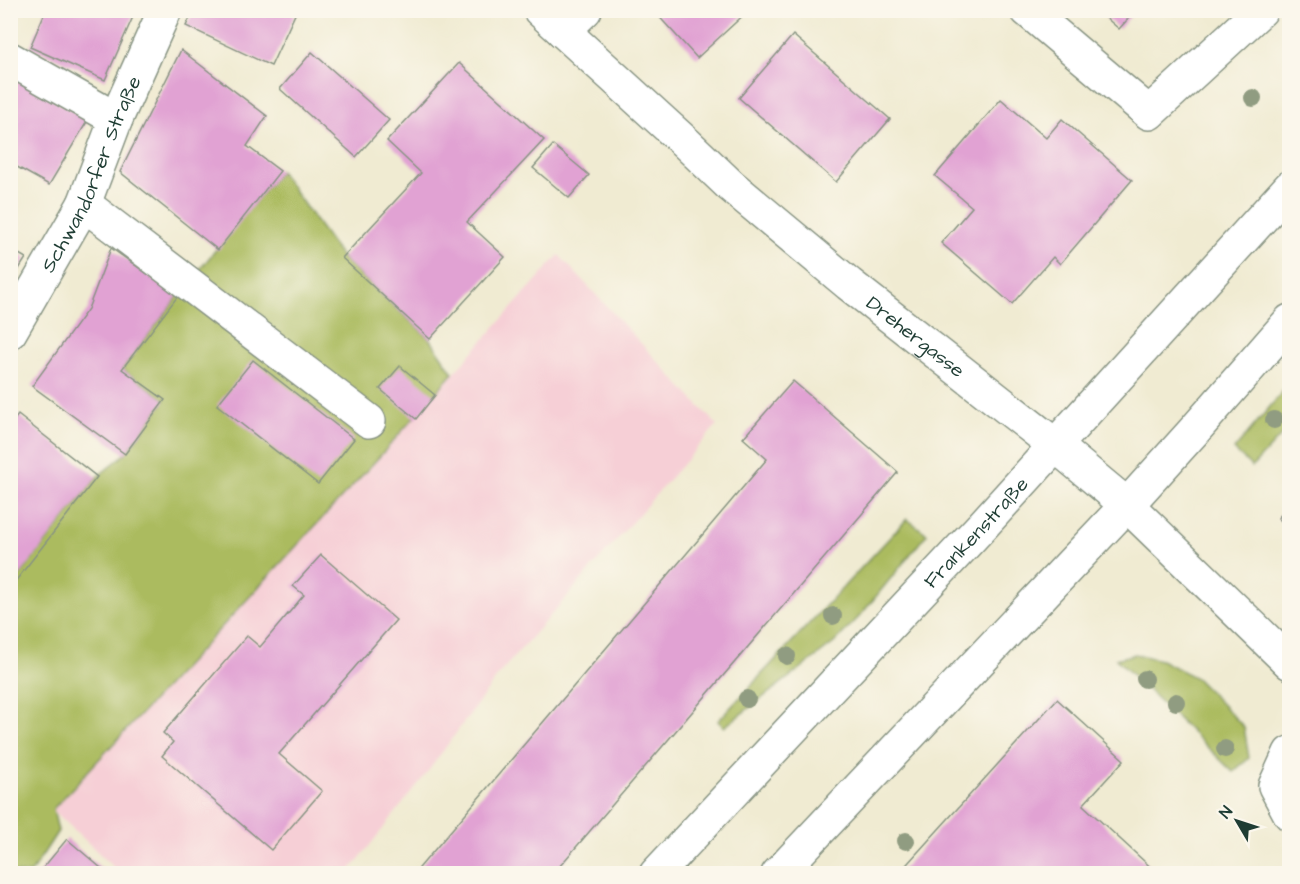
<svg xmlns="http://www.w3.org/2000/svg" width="1300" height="884" viewBox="0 0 1300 884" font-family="'Architects Daughter',sans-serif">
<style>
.built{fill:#f6cfd6}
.green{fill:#abbb5e;stroke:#657c49;stroke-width:1.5}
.building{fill:#e1a2d3}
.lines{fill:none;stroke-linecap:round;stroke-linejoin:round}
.minor-casing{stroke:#889483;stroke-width:36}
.major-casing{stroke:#889483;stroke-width:36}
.minor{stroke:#fff;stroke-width:33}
.major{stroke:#fff;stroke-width:33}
.tree{fill:#909c81}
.labels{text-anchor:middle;stroke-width:4.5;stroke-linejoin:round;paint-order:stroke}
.street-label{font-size:20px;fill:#1f3d34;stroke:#fbf7ec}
</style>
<rect width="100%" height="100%" fill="#fbf7ec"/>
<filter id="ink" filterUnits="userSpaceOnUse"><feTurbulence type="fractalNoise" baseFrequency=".0167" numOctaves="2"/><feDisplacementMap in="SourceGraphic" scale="12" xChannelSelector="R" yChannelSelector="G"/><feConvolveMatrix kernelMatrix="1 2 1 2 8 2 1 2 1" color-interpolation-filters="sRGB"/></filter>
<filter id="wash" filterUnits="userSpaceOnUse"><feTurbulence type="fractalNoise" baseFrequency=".008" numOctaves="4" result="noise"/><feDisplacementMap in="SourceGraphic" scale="24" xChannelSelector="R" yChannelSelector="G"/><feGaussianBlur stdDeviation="1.35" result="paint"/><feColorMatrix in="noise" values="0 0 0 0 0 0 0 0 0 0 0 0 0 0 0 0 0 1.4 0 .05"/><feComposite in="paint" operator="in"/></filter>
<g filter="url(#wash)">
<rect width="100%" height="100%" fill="#f0ebd2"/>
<polygon class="built" points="559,255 717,425 500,673 426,774 348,873 120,873 53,810 381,455"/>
<g class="green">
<polygon points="280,171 342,258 430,339 453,373 381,455 53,809 58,831 31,873 11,873 10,588 97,477 125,454 165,400 122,369 178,296"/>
<polygon points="1289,384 1289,427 1252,467 1234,450"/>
<polygon points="907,519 927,534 860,616 834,643 724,727 718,721"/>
<polygon points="1135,654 1161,660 1196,678 1244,727 1249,758 1233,772 1116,659"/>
</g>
<g id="blocks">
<g class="building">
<polygon points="46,10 136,10 105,80 30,47"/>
<polygon points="194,10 297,10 271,66 186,26"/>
<polygon points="653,10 749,10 697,58"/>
<polygon points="1097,10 1136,10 1119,29"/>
<polygon points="793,35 890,119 836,182 739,98"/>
<polygon points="181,50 267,116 247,146 280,171 218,250 120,172"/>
<polygon points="312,52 389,120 356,157 280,89"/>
<polygon points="459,63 544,140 467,222 505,257 430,339 342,258 421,173 387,141"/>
<polygon points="10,75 88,120 49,185 10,163"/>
<polygon points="1001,99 1046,138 1062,119 1132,180 1060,264 1053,257 1012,304 941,243 972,207 935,176"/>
<polygon points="553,145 589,175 569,198 533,168"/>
<polygon points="111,248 178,296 122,369 165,400 125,454 32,386 88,309"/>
<polygon points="10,249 26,258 10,283"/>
<polygon points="253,360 354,439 318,484 217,405"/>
<polygon points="400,366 435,395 416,419 380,389"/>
<polygon points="793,381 898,472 553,874 414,874 767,459 743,438"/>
<polygon points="18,415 97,477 10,588 10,425"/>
<polygon points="1290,505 1290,529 1278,518"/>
<polygon points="321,555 396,620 279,754 322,791 271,850 162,756 173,742 163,733 247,636 260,647 304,595 293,586"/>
<polygon points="1057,699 1124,760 1083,805 1158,874 898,874"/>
<polygon points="67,839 108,874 38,874"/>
</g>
</g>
</g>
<g filter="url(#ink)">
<use href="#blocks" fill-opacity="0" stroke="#889483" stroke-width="1.5"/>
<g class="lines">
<g class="minor-casing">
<g id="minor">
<path id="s1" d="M540,10L686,143L730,185L849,284L1056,446L1127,505L1290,663"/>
<polyline points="1027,10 1149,113 1261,10"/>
<polyline points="563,31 585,10"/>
<polyline points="10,59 116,119"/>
<polyline points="84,204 369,421"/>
<path id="s2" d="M10,332L84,204L116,119L165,10"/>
<polyline points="1290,753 1275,786 1290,814"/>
</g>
</g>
<g class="major-casing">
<g id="major">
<path id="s3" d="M656,874L983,525L1290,187"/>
<polyline points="778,874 1127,505 1193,432 1290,321"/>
</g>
</g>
<use href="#minor" class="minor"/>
<use href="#major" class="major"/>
</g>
<g class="tree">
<circle cx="1253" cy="98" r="9"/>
<circle cx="1274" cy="420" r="9"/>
<circle cx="833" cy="616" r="9"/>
<circle cx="787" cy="656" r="9"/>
<circle cx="1145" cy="679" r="9"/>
<circle cx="747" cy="699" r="9"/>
<circle cx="1176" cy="702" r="9"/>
<circle cx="1225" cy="749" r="9"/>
<circle cx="906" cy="841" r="9"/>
</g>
</g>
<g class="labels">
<g class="street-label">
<text dy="7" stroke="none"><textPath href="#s2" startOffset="178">Schwandorfer Straße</textPath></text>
<text dy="7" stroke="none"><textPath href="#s1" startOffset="498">Drehergasse</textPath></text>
<text dy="7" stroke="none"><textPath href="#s3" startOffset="468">Frankenstraße</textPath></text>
</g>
</g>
<rect width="1300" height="884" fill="none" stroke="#fbf7ec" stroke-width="36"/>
<g transform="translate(1237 821) rotate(309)" stroke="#fbf7ec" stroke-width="4.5" paint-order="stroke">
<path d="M0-4.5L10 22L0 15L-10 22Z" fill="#1f3d34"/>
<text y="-9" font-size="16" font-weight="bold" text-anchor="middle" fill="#1f3d34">N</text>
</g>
</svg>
